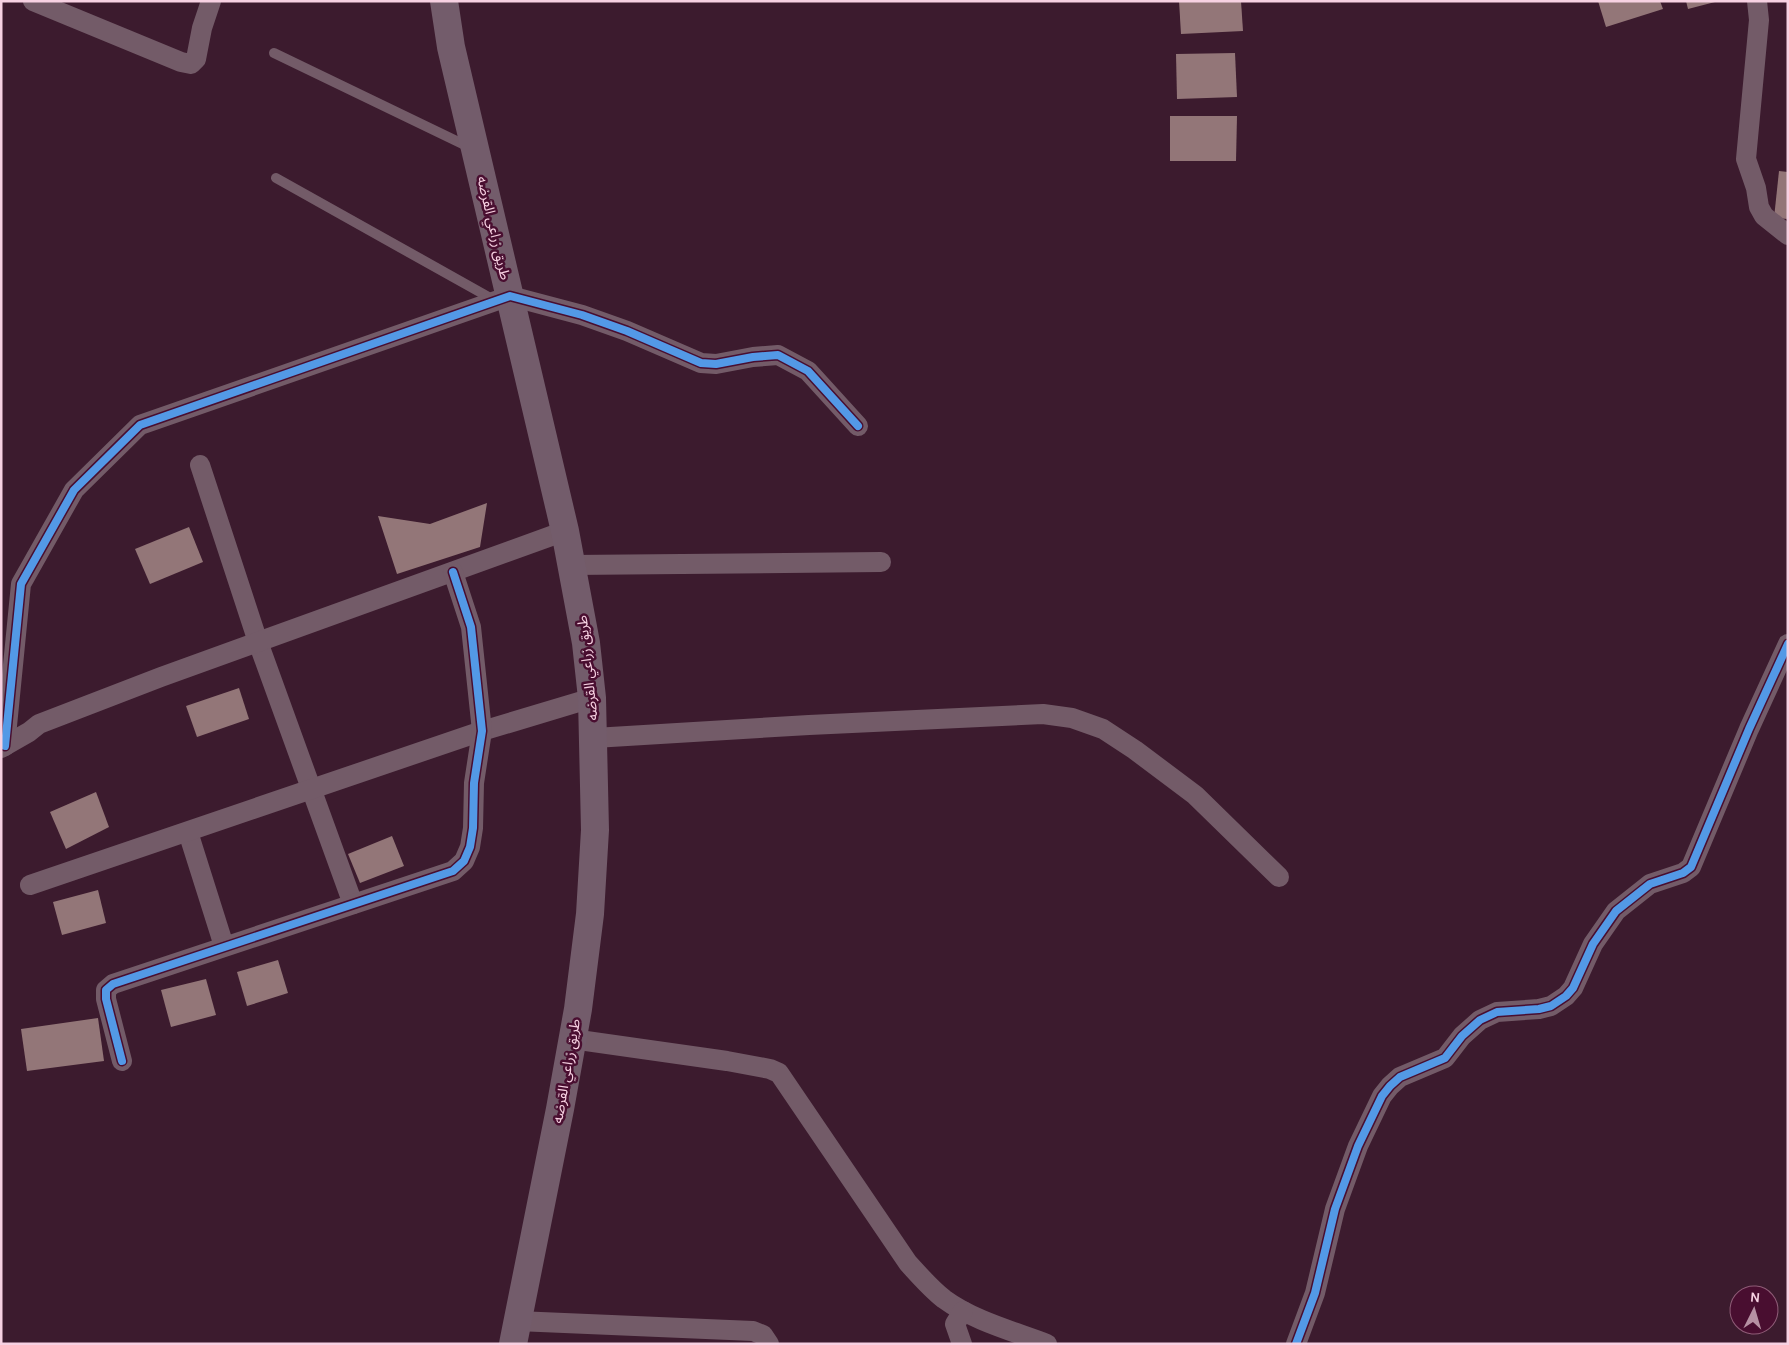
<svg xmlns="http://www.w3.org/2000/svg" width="1789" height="1345" viewBox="0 0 1789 1345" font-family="Karla,'Noto Sans Arabic',sans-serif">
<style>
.building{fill:#937678}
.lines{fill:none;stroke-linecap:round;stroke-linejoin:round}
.service{stroke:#735b68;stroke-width:10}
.minor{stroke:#735b68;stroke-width:20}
.secondary{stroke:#735c6b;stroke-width:28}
.cycleway-casing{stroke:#490e30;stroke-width:11}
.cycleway{stroke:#5399e6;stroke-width:8}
.labels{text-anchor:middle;stroke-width:5;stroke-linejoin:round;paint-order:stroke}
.street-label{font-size:14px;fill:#f7d1e2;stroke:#490e30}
</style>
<rect width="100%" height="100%" fill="#3c1b2e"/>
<g class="building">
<polygon points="1179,1 1241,1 1243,31 1181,34"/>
<polygon points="1598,1 1660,1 1663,9 1606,27"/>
<polygon points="1686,1 1715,1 1715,2 1688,9"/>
<polygon points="1235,53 1237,97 1177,99 1176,54"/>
<polygon points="1170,116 1237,116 1236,161 1170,161"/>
<polygon points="1779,171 1788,172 1788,219 1774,218"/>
<polygon points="487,503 480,547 397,574 378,516 430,524"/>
<polygon points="189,527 203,562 150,584 135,549"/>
<polygon points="239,688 249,719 197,737 186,706"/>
<polygon points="96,792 109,827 66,849 50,812"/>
<polygon points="392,836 404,866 360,883 348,854"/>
<polygon points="98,890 106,923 62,935 53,902"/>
<polygon points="278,960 288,993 247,1006 237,972"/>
<polygon points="206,979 216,1015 171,1027 161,990"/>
<polygon points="98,1018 104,1061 27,1071 21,1029"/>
</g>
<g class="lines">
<g class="service">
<polyline points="274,53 471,148"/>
<polyline points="276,178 494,300"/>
</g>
<g class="minor">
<polyline points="33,1 181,62 191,64 196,59 202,28 211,1"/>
<polyline points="1757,1 1759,20 1746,159 1756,188 1759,207 1764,216 1788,235"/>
<polyline points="200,465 258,642 353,904"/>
<polyline points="572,565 881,562"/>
<polyline points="594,738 809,725 1043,714 1072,718 1103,729 1135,750 1195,795 1279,877"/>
<polyline points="5,746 21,584 74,490 140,425 510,296 582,315 627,331 701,363 716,364 753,357 778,355 808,371 858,426"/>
<polyline points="1,748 29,732 39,724 161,677 565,531"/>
<polyline points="188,832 224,946"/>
<polyline points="30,885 482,731 592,698"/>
<path d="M572,1039L727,1061L770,1069L779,1073L908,1263C919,1275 931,1289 944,1299C974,1321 1013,1331 1047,1344"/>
<polyline points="122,1061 106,999 106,990 113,984 453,871 464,861 470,847 473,828 474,783 482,731 471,627 453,572"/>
<polyline points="517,1321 753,1331 763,1335 769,1344"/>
<polyline points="962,1344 955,1324 963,1311"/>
<polyline points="1296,1344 1315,1293 1335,1209 1358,1146 1382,1096 1390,1086 1400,1077 1445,1058 1462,1036 1480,1020 1497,1012 1539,1009 1551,1006 1566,996 1573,988 1593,944 1616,911 1650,884 1683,873 1691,867 1749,729 1788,644"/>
</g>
<polyline class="secondary" points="444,1 451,47 565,531 586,643 592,698 595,830 590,914 578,1009 560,1109 513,1344"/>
<g class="cycleway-casing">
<g id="cycleway">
<polyline points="5,746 21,584 74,490 140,425 510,296 582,315 627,331 701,363 716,364 753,357 778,355 808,371 858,426"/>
<polyline points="122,1061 106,999 106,990 113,984 453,871 464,861 470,847 473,828 474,783 482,731 471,627 453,572"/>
<polyline points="1296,1344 1315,1293 1335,1209 1358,1146 1382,1096 1390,1086 1400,1077 1445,1058 1462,1036 1480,1020 1497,1012 1539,1009 1551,1006 1566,996 1573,988 1593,944 1616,911 1650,884 1683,873 1691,867 1749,729 1788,644"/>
</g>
</g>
<use href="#cycleway" class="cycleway"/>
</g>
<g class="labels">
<g class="street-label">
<text transform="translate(494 228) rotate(77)" y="5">طريق زراعي القرضه</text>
<text transform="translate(587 668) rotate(-96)" y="5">طريق زراعي القرضه</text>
<text transform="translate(566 1071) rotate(-80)" y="5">طريق زراعي القرضه</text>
</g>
</g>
<rect width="1789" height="1345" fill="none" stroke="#f7d1e2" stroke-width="5"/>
<g transform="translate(1754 1310) rotate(5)"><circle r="24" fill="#490e30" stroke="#8f5c77"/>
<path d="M0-4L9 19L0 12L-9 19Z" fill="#b691a3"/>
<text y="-8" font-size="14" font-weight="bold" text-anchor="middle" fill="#f7d1e2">N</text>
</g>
</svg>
